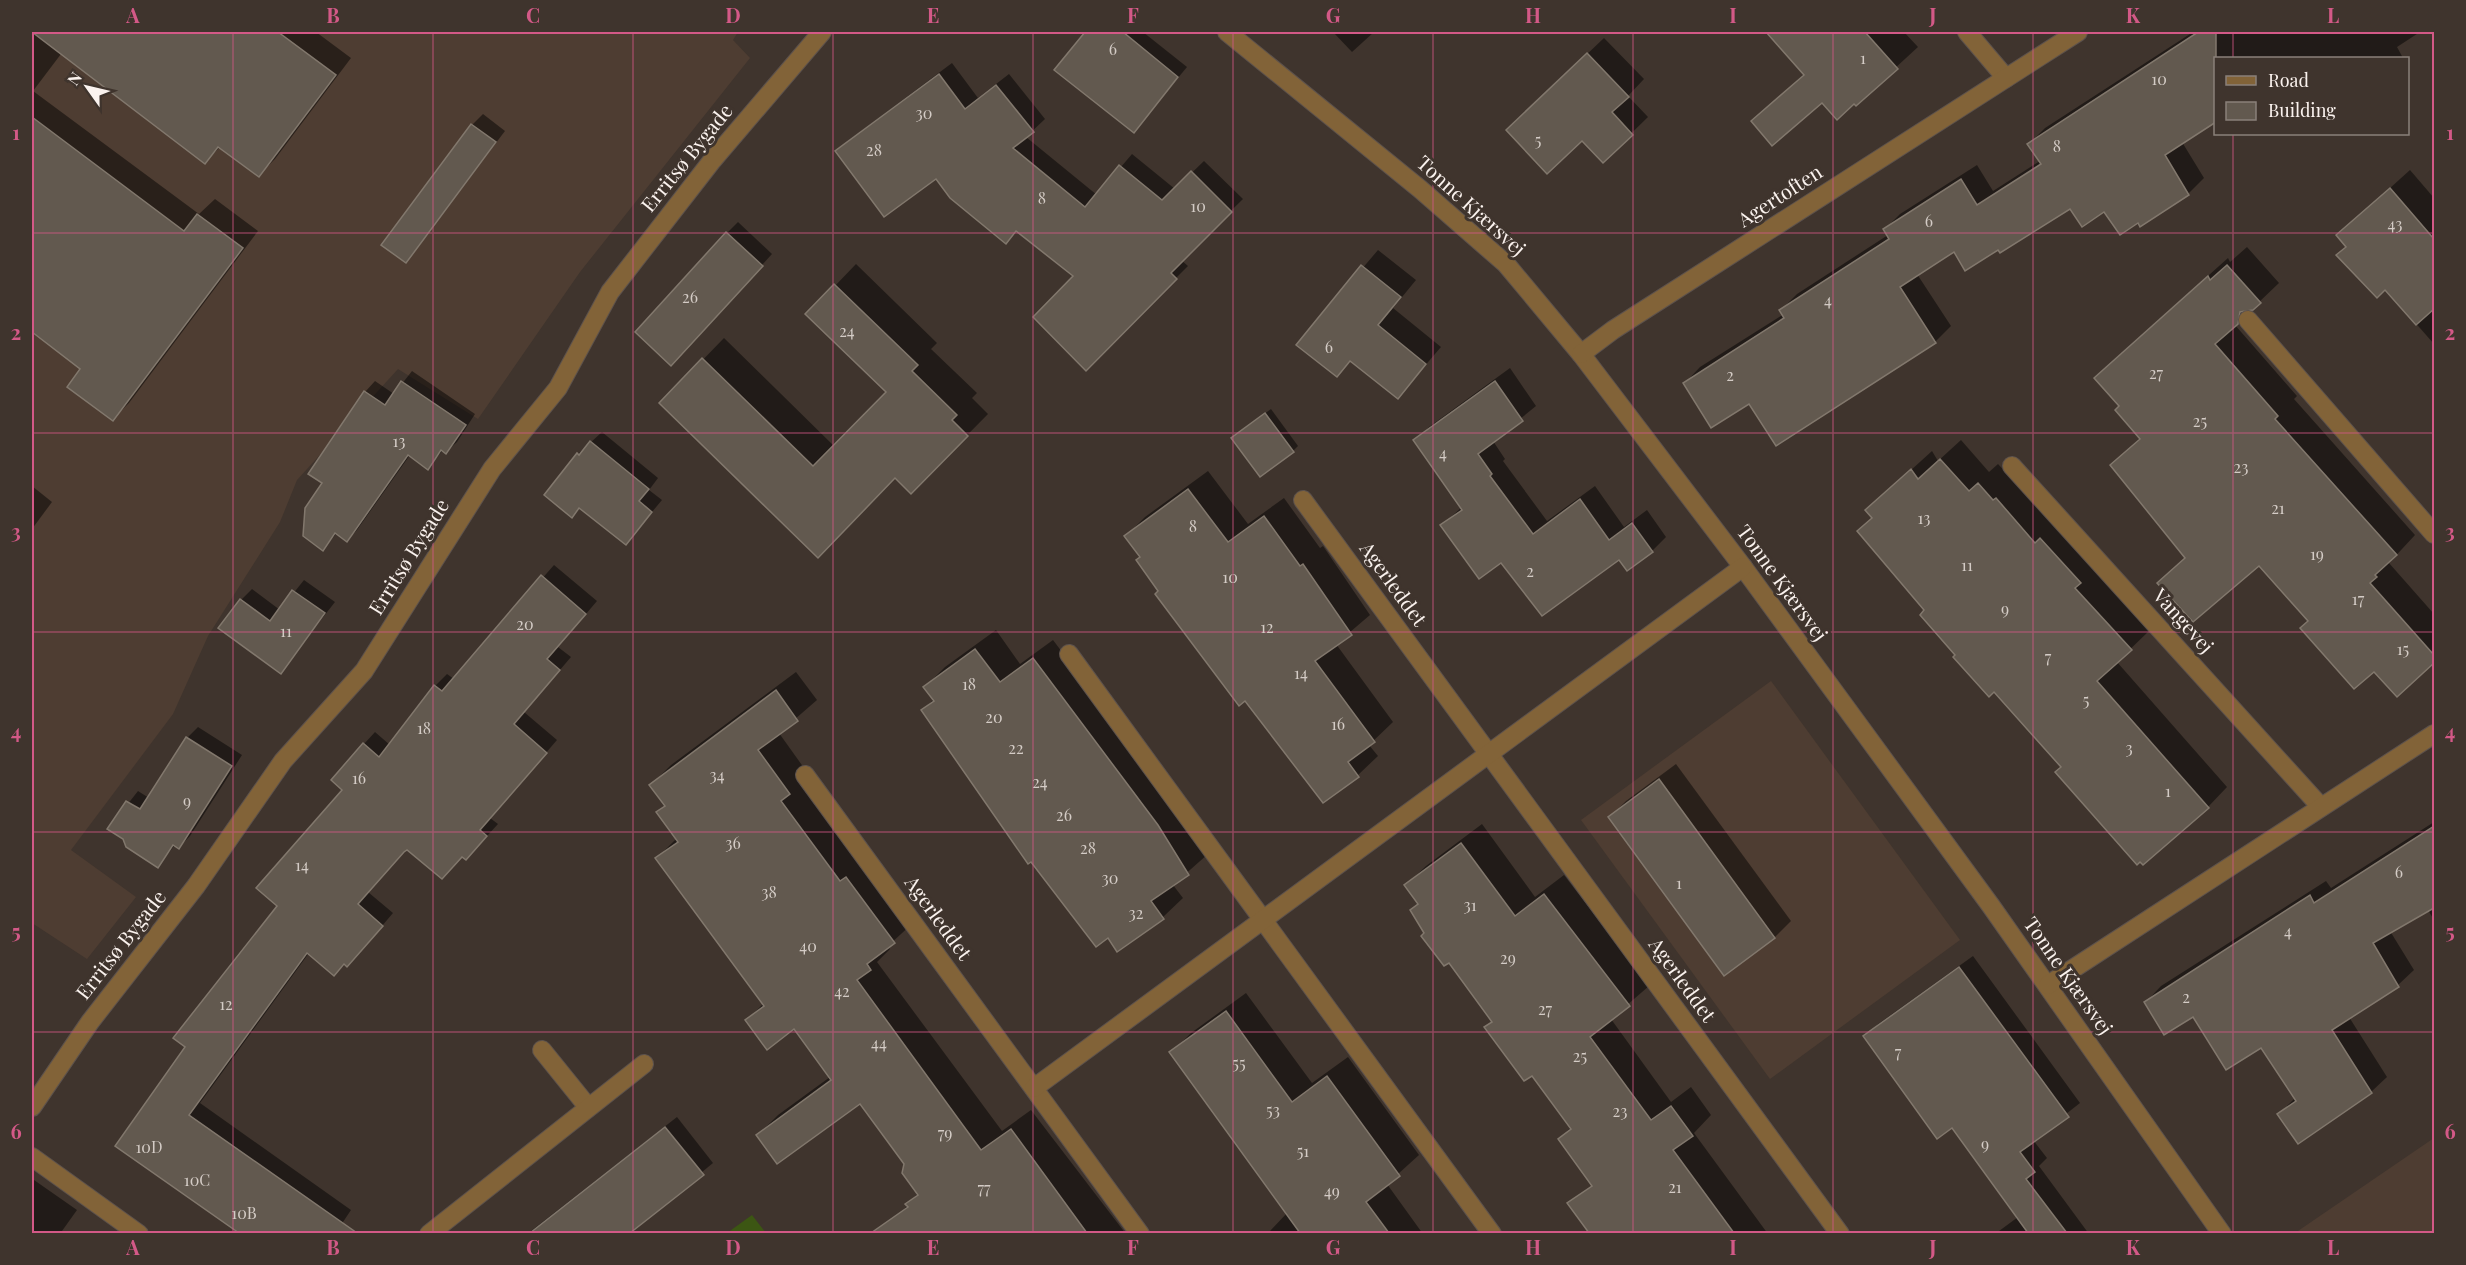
<svg xmlns="http://www.w3.org/2000/svg" width="2466" height="1265" viewBox="0 0 2466 1265" font-family="'Playfair Display',serif">
<style>
.built{fill:#4e3d32}
.green{fill:#3c5613}
.shadow{fill:#0007}
.building{fill:#62594f;stroke:#82786d;stroke-width:1.5}
.lines{fill:none;stroke-linecap:round;stroke-linejoin:round}
.street-casing{stroke:#5d524c;stroke-width:20}
.street{stroke:#826338;stroke-width:18}
.grid{fill:none;stroke:#d35987;stroke-width:1.5;stroke-opacity:0.55}
.labels{text-anchor:middle;stroke-width:6;stroke-linejoin:round;paint-order:stroke}
.number-label{font-size:16px;fill:#d4ccc6}
.street-label{font-size:20px;fill:#faf2ee;stroke:#3f342d}
.neatline{fill:none;stroke:#d35987;stroke-width:2}
.grid-label{font-size:20px;text-anchor:middle;font-weight:bold;fill:#d35987}
</style>
<rect width="100%" height="100%" fill="#3f342d"/>
<g class="built">
<polygon points="32,32 738,32 733,40 750,58 580,272 478,419 398,369 297,480 280,522 208,636 173,714 71,850 136,897 87,959 32,923"/>
<polygon points="1771,681 1960,940 1770,1079 1581,820"/>
<polygon points="2434,1138 2434,1233 2295,1233"/>
</g>
<polygon class="green" points="752,1215 766,1233 727,1233"/>
<g class="shadow">
<polygon points="32,32 316,32 351,58 275,159 259,175 220,147 205,162 61,54 33,91 199,214 215,199 258,231 129,403 113,419 83,368 32,330"/>
<polygon points="1087,32 1143,32 1187,67 1134,131 1057,70"/>
<polygon points="1333,32 1374,32 1352,52"/>
<polygon points="1768,32 1904,32 1918,47 1856,104 1854,102 1822,101 1753,121 1805,73"/>
<polygon points="2193,32 2420,32 2397,47 2403,58 2216,58 2182,142 2204,178 2188,194 2138,221 2105,210 2070,207 1998,248 1954,250 1917,274 1951,326 1935,342 1749,402 1685,383 1700,367 1784,314 1781,310 1797,294 1888,235 1885,229 1900,214 1977,165 1993,191 2040,161 2029,144 2045,128"/>
<polygon points="1604,38 1644,79 1628,96 1648,117 1603,161 1582,139 1524,114"/>
<polygon points="952,63 978,98 1009,74 1045,119 1026,137 1097,195 1132,154 1175,189 1204,161 1243,199 1181,260 1188,266 1086,368 1075,276 1018,230 1006,242 936,177 837,152 849,140"/>
<polygon points="483,114 505,131 406,261 472,125"/>
<polygon points="2410,170 2434,198 2434,344 2338,235"/>
<polygon points="738,222 772,254 681,353 727,233"/>
<polygon points="2247,247 2279,283 2235,325 2297,396 2294,399 2415,535 2389,563 2434,614 2434,661 2397,695 2374,670 2310,621 2259,564 2159,583 2186,557 2112,465 2141,437 2121,406 2115,359 2228,258 2230,262"/>
<polygon points="1378,250 1416,280 1393,308 1441,347 1398,397 1352,360 1337,375 1298,344"/>
<polygon points="856,264 937,343 931,349 977,393 972,398 988,414 911,492 895,476 818,555 661,403 724,338 835,447 888,392 808,314"/>
<polygon points="1510,368 1536,406 1493,441 1505,459 1503,461 1547,521 1595,486 1624,527 1647,510 1666,537 1652,551 1619,558 1501,561 1442,525 1462,507 1415,441 1429,427"/>
<polygon points="412,371 475,414 457,442 446,452 443,450 428,468 410,455 357,530 347,540 337,533 323,549 324,483 310,473 365,392 375,381 394,394"/>
<polygon points="1271,409 1298,446 1293,451 1238,433"/>
<polygon points="602,432 658,478 649,490 662,500 626,543 580,507 572,516 546,495 578,454"/>
<polygon points="1961,440 1989,472 1998,464 2151,629 2117,662 2227,787 2208,807 2062,767 1995,690 1957,655 1926,610 1867,510 1932,451 1938,461"/>
<polygon points="1208,471 1248,524 1284,498 1320,548 1323,546 1370,615 1336,644 1393,722 1369,745 1378,756 1358,775 1323,801 1160,591 1126,536 1145,517"/>
<polygon points="32,486 52,502 32,529"/>
<polygon points="554,565 597,601 558,647 571,657 524,712 557,740 490,818 498,824 477,847 463,855 405,850 368,892 393,913 359,953 334,974 309,953 200,1103 351,1210 335,1234 241,1234 118,1146 187,1047 279,905 344,790 364,744 375,732 390,745 435,686 447,674 454,679"/>
<polygon points="304,580 335,602 280,672 241,600 252,589 280,610"/>
<polygon points="996,630 1020,664 1053,640 1178,806 1208,854 1173,885 1183,898 1163,917 1118,950 923,710 934,699 925,687 945,667"/>
<polygon points="796,672 817,700 779,733 914,922 888,946 890,949 877,962 1002,1131 1031,1110 1126,1234 915,1234 900,1214 918,1193 906,1164 860,1102 758,1135 778,1115 830,1077 795,1027 747,1020 764,1003 657,858 677,838 658,812 666,805 651,785 671,765"/>
<polygon points="198,727 242,755 190,836 179,847 175,845 158,866 109,828 138,791 149,798 187,738"/>
<polygon points="1676,764 1791,921 1775,937 1725,974 1610,817 1626,801"/>
<polygon points="2434,822 2434,920 2428,910 2390,931 2414,970 2398,985 2349,1017 2387,1077 2371,1092 2279,1114 2296,1097 2261,1046 2193,1015 2146,1002 2161,986 2326,881 2331,888"/>
<polygon points="1482,824 1535,897 1564,875 1649,986 1611,1019 1671,1102 1691,1087 1711,1115 1694,1133 1768,1234 1648,1234 1620,1196 1560,1139 1571,1127 1532,1074 1486,1027 1493,1021 1426,933 1419,903 1406,885 1426,866"/>
<polygon points="1973,956 2080,1103 2033,1140 2047,1158 2039,1166 2089,1234 1995,1234 2018,1217 1952,1126 1865,1037 1878,1024"/>
<polygon points="1246,993 1312,1083 1348,1057 1419,1155 1387,1184 1423,1234 1272,1234 1270,1231 1287,1213 1171,1053 1191,1033"/>
<polygon points="677,1117 713,1163 627,1234 527,1234"/>
<polygon points="34,1180 77,1210 62,1231 65,1234 32,1234 32,1183"/>
</g>
<g class="building">
<polygon points="32,32 278,32 336,75 259,177 218,147 205,164"/>
<polygon points="1085,32 1123,32 1178,77 1134,133 1054,70"/>
<polygon points="1766,32 1865,32 1898,69 1856,106 1854,104 1837,120 1822,103 1772,146 1751,121 1804,75"/>
<polygon points="2198,32 2216,32 2216,122 2165,155 2189,195 2140,227 2138,223 2120,235 2104,212 2082,227 2070,209 2000,253 1998,250 1965,271 1954,252 1900,287 1936,343 1776,446 1749,404 1711,428 1683,383 1784,318 1779,310 1889,239 1883,229 1961,179 1977,205 2041,164 2027,144"/>
<polygon points="1587,53 1629,97 1612,112 1633,135 1603,163 1582,141 1547,174 1506,130"/>
<polygon points="939,74 965,109 996,85 1034,132 1013,148 1085,207 1119,165 1162,200 1191,171 1232,212 1171,273 1177,279 1086,371 1033,317 1073,276 1016,231 1006,244 950,198 936,179 884,217 835,151"/>
<polygon points="32,117 184,231 197,214 243,248 113,421 67,387 80,369 32,332"/>
<polygon points="471,124 496,142 406,263 381,245"/>
<polygon points="2390,188 2434,239 2434,309 2416,325 2385,290 2377,298 2336,255 2346,247 2336,235"/>
<polygon points="726,232 763,266 671,366 635,332"/>
<polygon points="1361,265 1401,297 1378,325 1426,364 1398,399 1350,361 1337,377 1296,345"/>
<polygon points="2227,265 2261,303 2253,310 2240,312 2238,324 2215,344 2278,416 2275,419 2397,555 2375,575 2377,577 2370,583 2434,655 2434,663 2397,697 2374,672 2354,689 2300,628 2308,621 2259,566 2193,622 2157,583 2185,558 2110,465 2140,439 2115,410 2119,406 2094,378 2208,276 2210,280"/>
<polygon points="834,284 918,365 912,371 957,415 952,420 968,436 911,494 895,478 818,558 659,403 702,358 813,466 886,392 805,314"/>
<polygon points="401,381 466,425 446,454 441,450 428,470 408,455 347,542 335,533 323,551 303,536 305,508 322,483 308,474 364,391 385,405"/>
<polygon points="1495,381 1523,421 1478,454 1492,474 1490,476 1533,534 1580,499 1609,540 1632,523 1653,552 1627,571 1619,560 1542,616 1501,563 1479,579 1440,525 1462,510 1413,440"/>
<polygon points="1265,413 1294,452 1260,477 1231,438"/>
<polygon points="590,441 649,489 639,501 652,512 626,545 579,508 572,518 544,495 577,453 579,455"/>
<polygon points="1940,459 1969,491 1978,483 1993,500 1996,498 2035,543 2040,538 2081,583 2075,588 2132,650 2097,681 2209,808 2143,865 2140,862 2137,865 2055,772 2061,767 1994,692 1989,697 1953,657 1955,655 1920,615 1924,610 1857,531 1872,518 1865,510 1911,469 1918,479"/>
<polygon points="1188,489 1228,542 1264,516 1300,566 1303,564 1352,635 1315,661 1375,742 1348,762 1359,777 1323,803 1245,701 1239,706 1155,594 1158,591 1136,560 1140,557 1124,536"/>
<polygon points="541,575 586,614 547,659 560,670 514,724 547,753 480,830 487,836 466,860 462,857 442,879 407,850 404,852 358,904 383,926 347,967 344,964 334,976 307,953 189,1115 357,1233 239,1233 115,1146 185,1047 173,1038 277,906 256,888 342,790 331,780 363,743 379,757 434,685 442,691"/>
<polygon points="292,590 325,613 281,674 218,628 240,599 270,621"/>
<polygon points="975,649 1000,682 1033,658 1158,825 1189,875 1151,901 1164,919 1117,952 1108,938 1096,947 1031,862 1028,864 921,710 934,701 923,687"/>
<polygon points="776,690 798,721 758,750 790,794 781,801 840,881 846,877 895,943 867,964 871,970 857,980 981,1150 1011,1129 1087,1233 871,1233 908,1207 905,1204 918,1195 902,1173 904,1164 860,1104 777,1164 756,1135 831,1080 794,1029 767,1050 745,1020 764,1006 655,858 678,842 656,812 665,806 649,785"/>
<polygon points="186,737 232,766 179,849 173,845 158,868 126,847 123,839 107,829 126,801 140,809"/>
<polygon points="1659,779 1775,938 1724,976 1608,817"/>
<polygon points="2434,826 2434,908 2373,943 2399,987 2332,1030 2372,1093 2298,1144 2277,1114 2296,1101 2261,1048 2226,1070 2193,1017 2164,1035 2144,1002 2310,895 2314,903"/>
<polygon points="1461,843 1515,916 1544,894 1630,1006 1590,1037 1651,1120 1671,1106 1693,1136 1673,1150 1734,1233 1589,1233 1567,1203 1592,1186 1558,1139 1571,1129 1532,1076 1524,1081 1484,1027 1492,1022 1449,963 1444,966 1421,936 1424,933 1410,910 1418,904 1404,885"/>
<polygon points="1959,967 2069,1117 2020,1152 2035,1172 2026,1179 2067,1233 2028,1233 1952,1128 1937,1139 1863,1036"/>
<polygon points="1226,1011 1292,1102 1327,1076 1400,1176 1366,1202 1389,1233 1300,1233 1169,1052"/>
<polygon points="665,1127 704,1175 630,1233 530,1233"/>
</g>
<g class="lines">
<g class="street-casing">
<g id="street">
<polyline points="1227,32 1420,189 1506,264 1581,354 1743,567 1991,906 2222,1234"/>
<polyline points="1967,32 2006,78"/>
<polyline points="2248,320 2434,534"/>
<polyline points="1581,354 1613,330 2078,32"/>
<polyline points="2012,466 2321,807"/>
<polyline points="1303,500 1840,1234"/>
<polyline points="1069,654 1492,1234"/>
<polyline points="805,775 1140,1234"/>
<polyline points="2048,985 2434,734"/>
<polyline points="542,1050 588,1107"/>
<polyline points="1034,1088 1743,567"/>
<polyline points="32,1107 90,1022 196,886 283,761 364,671 492,469 558,388 610,292 711,162 822,32"/>
<polyline points="32,1157 139,1234"/>
<polyline points="429,1234 644,1064"/>
</g>
</g>
<use href="#street" class="street"/>
</g>
<path class="grid" d="M233,32V1234M433,32V1234M633,32V1234M833,32V1234M1033,32V1234M1233,32V1234M1433,32V1234M1633,32V1234M1833,32V1234M2033,32V1234M2233,32V58M2233,134V1234M32,233H2434M32,433H2434M32,632H2434M32,832H2434M32,1032H2434"/>
<g class="labels">
<g class="number-label">
<text x="1113" y="55">6</text>
<text x="1863" y="64">1</text>
<text x="2159" y="85">10</text>
<text x="924" y="119">30</text>
<text x="1538" y="146">5</text>
<text x="2057" y="152">8</text>
<text x="874" y="156">28</text>
<text x="1042" y="204">8</text>
<text x="1198" y="212">10</text>
<text x="1929" y="227">6</text>
<text x="2395" y="230">43</text>
<text x="690" y="303">26</text>
<text x="1828" y="306">4</text>
<text x="847" y="337">24</text>
<text x="1329" y="353">6</text>
<text x="2156" y="379">27</text>
<text x="1730" y="381">2</text>
<text x="2200" y="427">25</text>
<text x="399" y="447">13</text>
<text x="1443" y="459">4</text>
<text x="2241" y="473">23</text>
<text x="2278" y="514">21</text>
<text x="1924" y="524">13</text>
<text x="1193" y="532">8</text>
<text x="2317" y="560">19</text>
<text x="1967" y="571">11</text>
<text x="1530" y="577">2</text>
<text x="1230" y="583">10</text>
<text x="2358" y="605">17</text>
<text x="2005" y="615">9</text>
<text x="525" y="630">20</text>
<text x="1267" y="633">12</text>
<text x="286" y="637">11</text>
<text x="2403" y="655">15</text>
<text x="2048" y="663">7</text>
<text x="1301" y="679">14</text>
<text x="969" y="690">18</text>
<text x="2086" y="706">5</text>
<text x="994" y="723">20</text>
<text x="1338" y="730">16</text>
<text x="424" y="734">18</text>
<text x="1016" y="754">22</text>
<text x="2129" y="754">3</text>
<text x="717" y="781">34</text>
<text x="359" y="784">16</text>
<text x="1040" y="788">24</text>
<text x="2168" y="797">1</text>
<text x="187" y="807">9</text>
<text x="1064" y="821">26</text>
<text x="733" y="849">36</text>
<text x="1088" y="854">28</text>
<text x="302" y="871">14</text>
<text x="2399" y="878">6</text>
<text x="1110" y="884">30</text>
<text x="1679" y="889">1</text>
<text x="769" y="898">38</text>
<text x="1470" y="911">31</text>
<text x="1136" y="919">32</text>
<text x="2288" y="937">4</text>
<text x="808" y="952">40</text>
<text x="1508" y="964">29</text>
<text x="842" y="997">42</text>
<text x="2186" y="1003">2</text>
<text x="226" y="1010">12</text>
<text x="1545" y="1015">27</text>
<text x="879" y="1049">44</text>
<text x="1898" y="1058">7</text>
<text x="1580" y="1062">25</text>
<text x="1239" y="1069">55</text>
<text x="1273" y="1116">53</text>
<text x="1620" y="1117">23</text>
<text x="945" y="1139">79</text>
<text x="1985" y="1150">9</text>
<text x="149" y="1153">10D</text>
<text x="1303" y="1157">51</text>
<text x="197" y="1186">10C</text>
<text x="1675" y="1193">21</text>
<text x="984" y="1194">77</text>
<text x="1332" y="1197">49</text>
<text x="244" y="1219">10B</text>
</g>
<g class="street-label">
<text transform="translate(687 158) rotate(-51)" y="7">Erritsø Bygade</text>
<text transform="translate(1780 196) rotate(-33)" y="7">Agertoften</text>
<text transform="translate(1471 206) rotate(42)" y="7">Tonne Kjærsvej</text>
<text transform="translate(409 557) rotate(-58)" y="7">Erritsø Bygade</text>
<text transform="translate(1782 583) rotate(54)" y="7">Tonne Kjærsvej</text>
<text transform="translate(1393 584) rotate(54)" y="7">Agerleddet</text>
<text transform="translate(2183 621) rotate(48)" y="7">Vangevej</text>
<text transform="translate(938 918) rotate(54)" y="7">Agerleddet</text>
<text transform="translate(121 945) rotate(-52)" y="7">Erritsø Bygade</text>
<text transform="translate(2068 976) rotate(55)" y="7">Tonne Kjærsvej</text>
<text transform="translate(1682 980) rotate(54)" y="7">Agerleddet</text>
</g>
</g>
<rect width="2466" height="1265" fill="none" stroke="#3f342d" stroke-width="66"/>
<rect x="2214" y="57" width="195" height="78" fill="#3f342d" stroke="#8a807a" stroke-width="1.5"/>
<rect x="2226" y="76" width="30" height="9" fill="#826338" stroke="#8a807a" stroke-width="1.5"/>
<text x="2268" y="87" font-size="18" fill="#faf2ee">Road</text>
<rect x="2226" y="102" width="30" height="18" fill="#62594f" stroke="#8a807a" stroke-width="1.5"/>
<text x="2268" y="117" font-size="18" fill="#faf2ee">Building</text>
<g transform="translate(87 87) rotate(304)" stroke="#3f342d" stroke-width="4.5" paint-order="stroke">
<path d="M0-4.5L10 22L0 15L-10 22Z" fill="#faf2ee"/>
<text y="-9" font-size="16" font-weight="bold" text-anchor="middle" fill="#faf2ee">N</text>
</g>
<rect x="33" y="33" width="2400" height="1199" class="neatline"/>
<g class="grid-label">
<text x="133" y="23">A</text>
<text x="333" y="23">B</text>
<text x="533" y="23">C</text>
<text x="733" y="23">D</text>
<text x="933" y="23">E</text>
<text x="1133" y="23">F</text>
<text x="1333" y="23">G</text>
<text x="1533" y="23">H</text>
<text x="1733" y="23">I</text>
<text x="1933" y="23">J</text>
<text x="2133" y="23">K</text>
<text x="2333" y="23">L</text>
<text x="16" y="140">1</text>
<text x="2450" y="140">1</text>
<text x="16" y="340">2</text>
<text x="2450" y="340">2</text>
<text x="16" y="539">3</text>
<text x="2450" y="539">3</text>
<text x="16" y="739">4</text>
<text x="2450" y="739">4</text>
<text x="16" y="939">5</text>
<text x="2450" y="939">5</text>
<text x="16" y="1139">6</text>
<text x="2450" y="1139">6</text>
<text x="133" y="1255">A</text>
<text x="333" y="1255">B</text>
<text x="533" y="1255">C</text>
<text x="733" y="1255">D</text>
<text x="933" y="1255">E</text>
<text x="1133" y="1255">F</text>
<text x="1333" y="1255">G</text>
<text x="1533" y="1255">H</text>
<text x="1733" y="1255">I</text>
<text x="1933" y="1255">J</text>
<text x="2133" y="1255">K</text>
<text x="2333" y="1255">L</text>
</g>
</svg>
